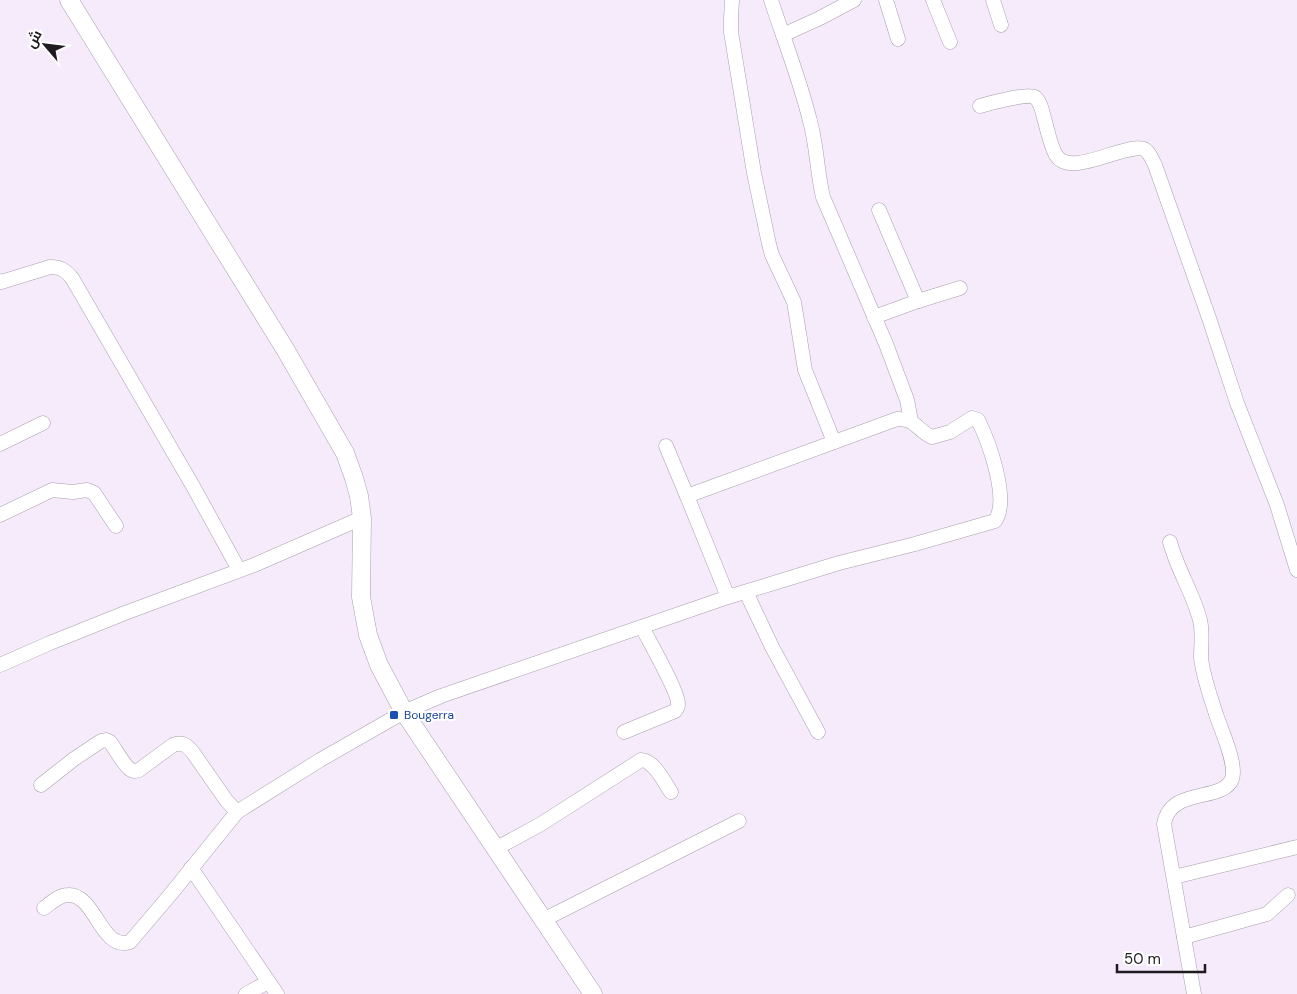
<svg xmlns="http://www.w3.org/2000/svg" width="1297" height="994" viewBox="0 0 1297 994" font-family="'DM Sans',Cairo,sans-serif">
<style>
.lines{fill:none;stroke-linecap:round;stroke-linejoin:round}
.minor-casing{stroke:#a89eab;stroke-width:15}
.major-casing{stroke:#a89eab;stroke-width:19}
.minor{stroke:#fff;stroke-width:14}
.major{stroke:#fff;stroke-width:18}
.transit-dot{fill:#1a4fb4;stroke:#fff;stroke-width:2}
.labels{text-anchor:middle;stroke-width:4;stroke-linejoin:round;paint-order:stroke}
.transit-label{font-size:12px;fill:#164399;stroke:#fff;text-anchor:start}
</style>
<rect width="100%" height="100%" fill="#f6ebfa"/>
<g class="lines">
<g class="minor-casing">
<g id="minor">
<polyline points="732,0 731,19 731,32 754,173 769,244 772,255 794,302 805,370 834,442"/>
<path d="M771,0C784,40 800,80 810,121C817,146 817,172 823,197L886,344L907,400L911,421"/>
<polyline points="886,0 898,39"/>
<polyline points="933,0 950,42"/>
<polyline points="993,0 1001,25"/>
<polyline points="783,35 820,18 854,0"/>
<path d="M980,106C990,103 1028,93 1035,97C1038,100 1040,104 1041,107C1045,119 1050,146 1056,155C1070,179 1126,142 1144,149C1150,152 1152,160 1155,165L1209,318L1237,403L1277,505L1297,570"/>
<polyline points="879,210 918,301"/>
<path d="M0,281L1,282L50,267C61,267 65,270 72,278L194,488L239,570"/>
<polyline points="874,317 918,301 960,288"/>
<polyline points="0,444 43,423"/>
<polyline points="666,446 687,496"/>
<polyline points="0,515 52,490 73,492 87,490 94,493 116,526"/>
<path d="M1170,542C1177,569 1193,593 1200,620C1203,633 1201,645 1201,658C1203,676 1211,699 1217,717C1222,732 1237,764 1232,779C1222,803 1171,786 1164,824L1194,994"/>
<polyline points="746,592 772,647 818,732"/>
<polyline points="0,665 50,643 125,613 254,565 362,518"/>
<path d="M624,732L675,711C677,708 678,708 678,704C679,693 649,641 642,627"/>
<path d="M41,785L74,759L101,741L106,740L110,742C115,748 124,766 131,770C134,772 136,771 139,770L173,745C183,741 188,746 194,754L226,800L237,812L320,760L404,712L441,696L728,597L839,563L915,544L995,521C1010,500 989,442 978,420L972,418L950,432L932,437C918,431 915,418 897,419L687,496L728,597"/>
<path d="M495,849L541,824L641,760C654,760 664,782 671,792"/>
<polyline points="191,868 277,994"/>
<polyline points="1174,877 1297,847"/>
<path d="M44,908C51,903 59,895 68,895C96,894 100,951 130,942L170,895L237,812"/>
<polyline points="543,920 739,821"/>
<polyline points="1184,937 1267,914 1288,895"/>
<polyline points="246,994 268,982"/>
</g>
</g>
<g class="major-casing">
<polyline id="major" points="69,0 285,349 345,453 354,478 359,496 362,518 361,597 368,635 379,665 404,712 593,994"/>
</g>
<use href="#minor" class="minor"/>
<use href="#major" class="major"/>
</g>
<rect class="transit-dot" x="389" y="710" width="10" height="10" rx="2.5"/>
<g class="labels">
<g class="transit-label">
<text x="404" y="719">Bougerra</text>
</g>
</g>
<g transform="translate(45 45) rotate(298)" stroke="#ffffff" stroke-width="4" paint-order="stroke">
<path d="M0-4L9 19L0 12L-9 19Z" fill="#1f1b20"/>
<text y="-8" font-size="14" font-weight="bold" text-anchor="middle" fill="#1f1b20">ش</text>
</g>
<path d="M1117 964v8h88v-8" fill="none" stroke="#1f1b20" stroke-width="2.5"/>
<text x="1124" y="964" font-size="15" fill="#1f1b20" stroke="#ffffff" stroke-width="4" paint-order="stroke">50 m</text>
</svg>
